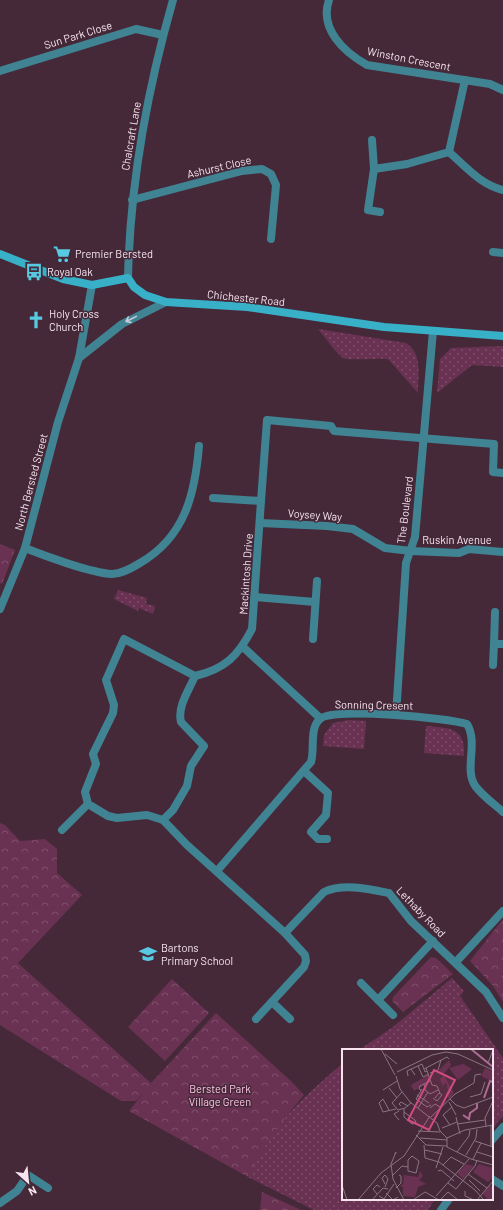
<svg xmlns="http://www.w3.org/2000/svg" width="503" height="1210" viewBox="0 0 503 1210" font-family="Barlow,sans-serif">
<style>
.grass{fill:url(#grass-dots)}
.park{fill:url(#park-crowns)}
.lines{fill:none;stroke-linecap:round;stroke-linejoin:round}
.minor{stroke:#408392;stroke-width:8}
.tertiary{stroke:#408392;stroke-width:8}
.secondary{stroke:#37b0c8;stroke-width:8}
.oneway{stroke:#c9ccd7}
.labels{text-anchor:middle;stroke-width:3;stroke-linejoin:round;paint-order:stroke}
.street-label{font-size:11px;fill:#f7e4ee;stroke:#452939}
.poi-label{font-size:11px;fill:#f7e4ee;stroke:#452939;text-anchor:start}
.park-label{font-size:11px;fill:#fec3e3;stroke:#452939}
.inset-river{fill:none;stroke:#af6c92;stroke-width:2}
.inset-road{fill:none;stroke:#8c7481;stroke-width:1}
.view{fill:#cf4b80;fill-opacity:0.15;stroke:#cf4b80;stroke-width:2}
.inset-edge{fill:none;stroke:#f7e4ee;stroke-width:2}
</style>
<defs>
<pattern id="grass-dots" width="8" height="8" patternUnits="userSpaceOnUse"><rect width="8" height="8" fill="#693152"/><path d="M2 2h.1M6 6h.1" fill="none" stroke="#7f4f6b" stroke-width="1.8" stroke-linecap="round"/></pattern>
<pattern id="park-crowns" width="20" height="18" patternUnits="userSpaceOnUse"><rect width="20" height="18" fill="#693152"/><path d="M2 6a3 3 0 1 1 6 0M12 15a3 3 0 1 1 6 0" fill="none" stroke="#7f4f6b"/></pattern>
</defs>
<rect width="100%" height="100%" fill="#452939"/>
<g class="grass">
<path d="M318,329L406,343C423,354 418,375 418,393L388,359C379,358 349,361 343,358C336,353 324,336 318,329Z"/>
<polygon points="503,346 503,367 472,365 437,393 440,359 451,348"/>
<polygon points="118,590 147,598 146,604 155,606 153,614 139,608 138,611 114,599"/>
<polygon points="349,720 366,721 364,749 323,746 324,735 333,723"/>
<path d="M426,726C449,728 466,727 464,756L424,753Z"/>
<polygon points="452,978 464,991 460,996 503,1058 503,1116 492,1129 492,1050 359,1050 393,1027"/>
<path d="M343,1063V1199H435L428,1210H314L248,1177C253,1166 258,1154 265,1144C286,1112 314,1088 343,1063Z"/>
</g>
<g class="park">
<polygon points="0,544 15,550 2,584 0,583"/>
<path d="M0,823L5,825L20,841L45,839L57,849V873L82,895L18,963L151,1083L216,1013L292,1082L304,1095C280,1123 264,1145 248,1177L129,1111L144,1092L136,1101H121L0,1025Z"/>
<polygon points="503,919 503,1002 493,986 470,961"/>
<polygon points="431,957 436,958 453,974 403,1012 392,1001 393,997"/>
<polygon points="172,979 209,1013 165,1061 128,1027"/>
<polygon points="262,1192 301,1210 260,1210"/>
</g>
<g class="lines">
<g class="minor">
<path d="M329,0C319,29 344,52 367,65L490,84L503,90"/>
<polyline points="0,71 136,29 163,35"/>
<polyline points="372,140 374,169 368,210 380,212"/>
<path d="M449,152C466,167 481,185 503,190"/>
<polyline points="374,169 407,164 449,152 465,80"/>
<polyline points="132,200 242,171 262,169 271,174 276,185 271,239"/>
<polyline points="493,252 503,253"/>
<polyline points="213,498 261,501 267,420 331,426 334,431 494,444 493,472 503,473"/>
<polyline points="260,523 327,526 353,529 385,548 411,551 459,553 469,549 503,552"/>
<path d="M25,548C45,556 91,573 112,574C122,574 132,568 140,563C185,537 195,494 199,446"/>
<polyline points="255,597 315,602"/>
<polyline points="313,639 317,581"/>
<polyline points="494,644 495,612"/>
<polyline points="243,647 320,718"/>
<polyline points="493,665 494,644 503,644"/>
<path d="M195,676C189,690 177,707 181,722L204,746L191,766L187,786L173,810L163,820L147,815L117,818L108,816L88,804L85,792L96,764L93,754L113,713L114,705L106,680L124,639L195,676C225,669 238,656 252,629L261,501"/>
<polyline points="396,715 406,563 415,537 433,331"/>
<polyline points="304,771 328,793 326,815 311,832 318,839 327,839"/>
<path d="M163,820L187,845L285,933L324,892C343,883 369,889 389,893L411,921L486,992L503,1018"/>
<polyline points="62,830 88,804"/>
<path d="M217,871L311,762C315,750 309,728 320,719C333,707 448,718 467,724C479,744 463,770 476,787C483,796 494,804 503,812"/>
<polyline points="456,962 503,911"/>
<polyline points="361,983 393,1015"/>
<polyline points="378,1000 433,941"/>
<polyline points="272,1002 290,1019"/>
<polyline points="256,1019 304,967 306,961 305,955 285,933"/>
<polyline points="492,1140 503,1127"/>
<polyline points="492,1179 503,1186"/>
<polyline points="0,1203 17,1191 28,1175 48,1188"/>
<polyline points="441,1210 449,1199"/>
</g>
<g class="tertiary">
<path d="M128,278C130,184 147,91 173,0"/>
<polyline points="79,358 122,324 166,302"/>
<polyline points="0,609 25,548 58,422 79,358 92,285"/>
</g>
<polyline class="secondary" points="0,254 63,279 92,285 128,278 134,287 145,295 166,302 247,307 384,327 503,336"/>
</g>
<defs><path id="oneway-shaft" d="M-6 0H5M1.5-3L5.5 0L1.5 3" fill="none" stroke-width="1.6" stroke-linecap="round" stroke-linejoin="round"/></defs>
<use class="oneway" href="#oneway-shaft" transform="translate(131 319) rotate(154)"/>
<defs>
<g id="supermarket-bare" transform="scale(1.38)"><path d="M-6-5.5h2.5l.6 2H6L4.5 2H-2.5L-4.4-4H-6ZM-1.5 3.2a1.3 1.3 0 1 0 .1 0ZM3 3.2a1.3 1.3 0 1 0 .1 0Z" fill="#57c9e2" stroke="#452939" stroke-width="2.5" paint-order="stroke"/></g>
<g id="bus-bare" transform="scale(1.38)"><path d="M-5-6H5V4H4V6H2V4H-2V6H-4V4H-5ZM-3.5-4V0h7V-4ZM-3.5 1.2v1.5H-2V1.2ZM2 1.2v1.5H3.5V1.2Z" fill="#57c9e2" stroke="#452939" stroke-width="2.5" paint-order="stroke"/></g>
<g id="church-bare" transform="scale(1.38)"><path d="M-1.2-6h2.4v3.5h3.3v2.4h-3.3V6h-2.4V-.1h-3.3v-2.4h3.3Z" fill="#57c9e2" stroke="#452939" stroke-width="2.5" paint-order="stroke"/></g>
<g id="school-bare" transform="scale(1.38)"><path d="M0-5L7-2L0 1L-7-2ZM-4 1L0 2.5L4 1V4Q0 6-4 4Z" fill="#57c9e2" stroke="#452939" stroke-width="2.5" paint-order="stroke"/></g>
</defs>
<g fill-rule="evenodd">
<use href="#supermarket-bare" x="62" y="254"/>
<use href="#bus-bare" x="34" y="272"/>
<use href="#church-bare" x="36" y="320"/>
<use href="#school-bare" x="148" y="954"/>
</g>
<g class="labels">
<g class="street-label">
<text transform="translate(78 35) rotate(-17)" y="4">Sun Park Close</text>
<text transform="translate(409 59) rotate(11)" y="4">Winston Crescent</text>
<text transform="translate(131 136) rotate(-80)" y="4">Chalcraft Lane</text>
<text transform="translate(219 167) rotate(-13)" y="4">Ashurst Close</text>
<text transform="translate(246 298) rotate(6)" y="4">Chichester Road</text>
<text transform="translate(31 482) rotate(-75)" y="4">North Bersted Street</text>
<text transform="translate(405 510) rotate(-83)" y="4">The Boulevard</text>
<text transform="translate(315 515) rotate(4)" y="4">Voysey Way</text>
<text x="457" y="544">Ruskin Avenue</text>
<text transform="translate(246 574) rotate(-86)" y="4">Mackintosh Drive</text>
<text transform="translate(374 705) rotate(1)" y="4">Sonning Cresent</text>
<text transform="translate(421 912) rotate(46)" y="4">Lethaby Road</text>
</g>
<g class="poi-label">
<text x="75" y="258">Premier Bersted</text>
<text x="47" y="276">Royal Oak</text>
<text x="49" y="318">Holy Cross<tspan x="49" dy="13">Church</tspan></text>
<text x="161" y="952">Bartons<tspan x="161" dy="13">Primary School</tspan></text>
</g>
<g class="park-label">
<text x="220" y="1093">Bersted Park<tspan x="220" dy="13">Village Green</tspan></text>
</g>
</g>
<g transform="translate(342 1049)">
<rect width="151" height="151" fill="#452939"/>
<path d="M143,19L151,22V33L139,27Z" fill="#693152"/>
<path d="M148,136L151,138V151H146L141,145Z" fill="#693152"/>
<path d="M107,11L109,16L101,26L97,21ZM121,15L130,20L116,31L107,19ZM86,26L88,32L72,42L69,36ZM102,27L112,44L107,50L103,45L106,41L104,33L101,37L98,30ZM124,115L132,117L121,130L115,124ZM137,115L151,119V128L146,133L131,123ZM78,122L81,127L77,131L84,135L76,138L73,148L61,147V138L58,137L61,135L62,126L76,128Z" fill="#693152"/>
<path d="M138,117L151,121L150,127L147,126L146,129L136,125Z" fill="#693152"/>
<path class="inset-river" d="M129,0L151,18M142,49L148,32L151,33M121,66L127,70L128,64L135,59V54"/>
<path class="inset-road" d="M39,0L53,26M43,5L55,15M146,14L151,1M76,17L80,15L83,23L85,22M84,19L90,36L95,37L98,44M69,20L76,17L81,28L87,25M82,20L105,8L107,10M55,23L90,6L104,3L116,5L151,21M88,24L96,21L99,11M54,27L58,40L68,53L95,74L98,82L105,89V98L129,110L151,116M66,27L65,22L69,20L73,26M82,35L83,41L88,45L96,41M47,39L55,49M80,40L74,50L85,58L89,56M41,41L55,32M79,41L77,40L78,37L88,32M75,46L87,54M128,48L139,45L143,33M91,49L95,52L100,46L97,44L93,49M108,50L114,56L122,59L151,48M107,53L114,66M50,54L56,61L63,59L69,54M50,54L60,43M59,57L57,55L59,53L66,57M76,59L86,43M88,59L93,55L98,58M62,60V68L70,75L74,74L73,71L62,63M47,61L41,50L37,54L41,63L54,60M57,62L52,65L57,71M89,68L113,45L132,34L133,26L139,25M114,68L118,85M115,75L143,71M108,76L101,66L110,58M149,76V97M144,77L143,69L151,52M100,79L115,73M76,82L98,83M74,86L84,96L105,97M78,89L105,91M105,89L123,81L151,76M133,92L151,98M82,96L83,109L97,113L133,141L142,151M83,101L100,105M115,103L127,87L128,81M135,103L151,108M53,105L54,103L49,115L51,130L62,151M124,106L134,89L135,80M70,107L77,112L74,124L66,122V111ZM131,110L139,94M101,116L109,108L122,115M94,119L101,98M96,122L99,121L112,132M126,125L145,139M50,127L60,117L66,118M127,131L138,142M106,134L114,140L133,117L135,111M0,136L5,151M43,138L46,130L43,126L40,129L43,135M54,139L59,134V127L57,126M123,142V147L132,151M44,144L51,151L56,148M35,145L31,140L35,136L38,138M37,147L42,150L52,135M94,147L127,110M16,151L39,124L62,107L88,67M30,151L41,139L46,140M71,151L83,143L97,151M98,151L106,143L116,151M135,151L151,132"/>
<path class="view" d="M92,21L113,31L87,81L66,71Z"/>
<rect width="151" height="151" class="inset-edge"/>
</g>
<g transform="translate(28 1182) rotate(153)" stroke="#452939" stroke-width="3" paint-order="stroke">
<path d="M0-3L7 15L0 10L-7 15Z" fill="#f7e4ee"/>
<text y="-6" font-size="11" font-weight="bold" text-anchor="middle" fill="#f7e4ee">N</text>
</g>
</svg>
